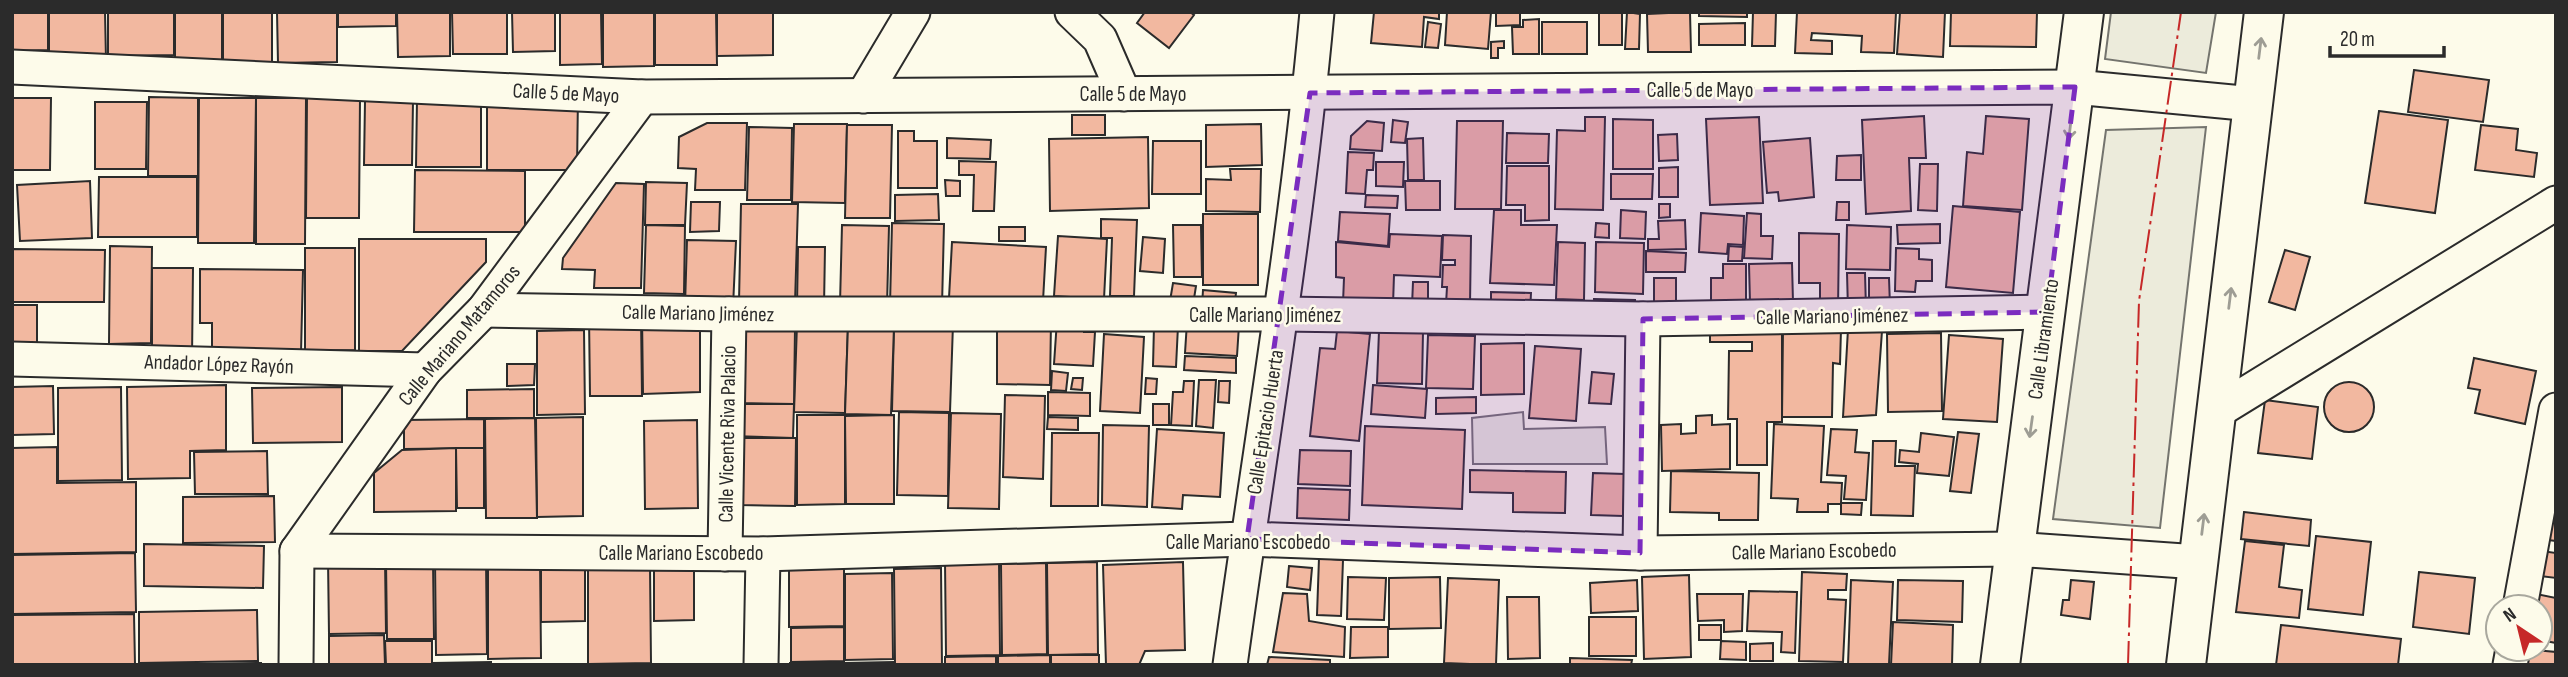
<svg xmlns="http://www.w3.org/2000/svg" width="2568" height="677" viewBox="0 0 2568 677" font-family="'Sofia Sans Condensed',sans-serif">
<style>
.green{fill:#ecebdb;stroke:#74746e;stroke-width:2}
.building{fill:#f2b8a0;stroke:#2b2b2b;stroke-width:2}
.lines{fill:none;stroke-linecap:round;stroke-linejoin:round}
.minor-casing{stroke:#2b2b2b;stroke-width:37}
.trunk-casing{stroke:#2b2b2b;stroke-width:42}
.minor{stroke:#fdfbea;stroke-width:33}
.trunk{stroke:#fdfbea;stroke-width:38}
.power{stroke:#c62828;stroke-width:2;stroke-dasharray:24 5 3.5 5;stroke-linecap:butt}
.oneway{stroke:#9e9d94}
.marked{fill:#7b2cbf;fill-opacity:0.2;stroke:#7b2cbf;stroke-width:5;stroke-dasharray:14 9;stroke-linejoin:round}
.labels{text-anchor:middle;stroke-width:5;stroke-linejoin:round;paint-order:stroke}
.street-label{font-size:21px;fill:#2b2b2b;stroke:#fdfbea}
</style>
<rect width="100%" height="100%" fill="#fdfbea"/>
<g class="green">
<polygon points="2111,12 2216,12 2206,73 2105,59"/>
<polygon points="2206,127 2160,528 2053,519 2106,130"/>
<polygon points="1523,412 1524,429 1605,427 1607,464 1473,464 1472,418"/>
</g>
<g class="building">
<polygon points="12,12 48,12 48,50 12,51"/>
<polygon points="49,12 105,12 106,60 49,60"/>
<polygon points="108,12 174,12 174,55 108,56"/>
<polygon points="175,12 222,12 222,60 175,61"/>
<polygon points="223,12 272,12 272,70 223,71"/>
<polygon points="277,12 337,12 337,62 278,63"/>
<polygon points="338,12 396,12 396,26 338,27"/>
<polygon points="397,12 450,12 450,56 398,57"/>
<polygon points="452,12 507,12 507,54 453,54"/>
<polygon points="512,12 555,12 555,51 513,52"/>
<polygon points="560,12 601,12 602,64 560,65"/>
<polygon points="603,12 654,12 654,66 603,67"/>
<polygon points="655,12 716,12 717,65 655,65"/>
<polygon points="717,12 773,12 773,55 717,56"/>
<polygon points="1145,12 1190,12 1194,15 1169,48 1137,23"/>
<polygon points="1374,12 1439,12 1439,19 1424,17 1422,47 1371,43"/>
<polygon points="1447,12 1491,12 1488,49 1445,45"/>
<polygon points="1496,12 1520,12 1520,25 1496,26"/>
<rect x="1599" y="12" width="23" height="33"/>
<polygon points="1627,12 1640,14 1639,49 1625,49"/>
<polygon points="1690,12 1691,52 1648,52 1647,14"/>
<polygon points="1699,12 1747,12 1747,17 1699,16"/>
<polygon points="1753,12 1776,12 1775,46 1752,46"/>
<polygon points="1797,12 1896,12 1894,53 1861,52 1862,36 1812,33 1811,40 1832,41 1832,54 1795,53"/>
<polygon points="1900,12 1945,12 1943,57 1897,54"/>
<polygon points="1951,12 2037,12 2036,47 1950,46"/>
<polygon points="1539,19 1539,54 1513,54 1512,27 1523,27 1523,20"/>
<polygon points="1428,22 1441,24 1438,48 1425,47"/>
<rect x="1542" y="22" width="45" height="32"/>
<polygon points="1745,23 1745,45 1699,45 1699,24"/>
<polygon points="1504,41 1504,48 1498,48 1498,58 1491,58 1491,42"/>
<polygon points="2414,70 2489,80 2483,122 2408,112"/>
<polygon points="487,95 578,95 577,170 487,170"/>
<polygon points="149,97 198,98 198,176 148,176"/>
<polygon points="12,98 51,98 50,170 12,170"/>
<polygon points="199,98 256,98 254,243 198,243"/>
<polygon points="256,98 306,98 305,244 256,244"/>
<polygon points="307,98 360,98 359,218 306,218"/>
<polygon points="417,99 481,99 481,167 416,167"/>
<polygon points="365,101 413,101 412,165 364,165"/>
<polygon points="95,102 147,102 146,169 95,169"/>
<polygon points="2379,111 2448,120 2435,213 2365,203"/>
<rect x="1072" y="115" width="33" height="20"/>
<polygon points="1924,116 1926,158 1909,158 1911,211 1866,214 1862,120"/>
<polygon points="1986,116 2029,119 2022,210 1963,206 1967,152 1983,154"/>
<polygon points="1585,117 1605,117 1603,210 1555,209 1557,130 1585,131"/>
<polygon points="1759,117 1763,203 1710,205 1706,119"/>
<polygon points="1613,119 1653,120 1653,169 1613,169"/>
<polygon points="1393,120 1408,122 1405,143 1391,142"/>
<polygon points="1367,121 1384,123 1382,151 1350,149 1351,136"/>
<polygon points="1457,121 1503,121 1501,209 1455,209"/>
<polygon points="707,123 747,123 745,190 695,190 696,169 678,168 679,137"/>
<polygon points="794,124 847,124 845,203 792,202"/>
<polygon points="1261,124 1262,165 1206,167 1206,125"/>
<polygon points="847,125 892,125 890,218 845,218"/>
<polygon points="2481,125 2518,129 2516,150 2537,153 2534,177 2475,170"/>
<polygon points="749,127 792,128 791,200 747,200"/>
<polygon points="898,131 914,131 914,141 937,141 937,188 898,188"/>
<polygon points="1507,133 1549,134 1548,163 1506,163"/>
<polygon points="1677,134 1678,160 1659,161 1658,135"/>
<polygon points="1148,137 1149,208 1050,211 1049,139"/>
<polygon points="947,138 991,140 990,159 947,158"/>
<polygon points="1423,138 1424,180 1408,180 1407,139"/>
<polygon points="1810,138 1814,197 1779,201 1778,192 1767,193 1763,142"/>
<polygon points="1153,141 1201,141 1201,194 1152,194"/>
<polygon points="1348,152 1374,153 1373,170 1367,170 1365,194 1346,193"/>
<polygon points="1861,155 1861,180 1836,180 1837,156"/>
<polygon points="959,161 996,162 994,211 973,211 974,175 959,175"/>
<polygon points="1376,162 1404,162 1403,187 1376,186"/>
<polygon points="1920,164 1938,164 1937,211 1918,210"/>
<polygon points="1507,166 1549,166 1549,220 1525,221 1525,205 1506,205"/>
<polygon points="1678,167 1678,197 1659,197 1659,168"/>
<polygon points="1230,169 1261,169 1260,212 1206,211 1206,179 1231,180"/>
<polygon points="415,170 525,171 525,232 414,232"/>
<polygon points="1611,174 1653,174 1652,199 1611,199"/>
<polygon points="99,177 197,177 197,237 98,237"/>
<polygon points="945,180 960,181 960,196 946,196"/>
<polygon points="90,181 92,238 20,241 17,185"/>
<polygon points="1405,181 1440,181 1440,210 1406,210"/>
<polygon points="646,182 687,183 685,225 645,225"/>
<polygon points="616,183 644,184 641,288 594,288 595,270 562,269 563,258"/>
<polygon points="938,194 939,220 895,221 895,195"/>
<polygon points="1366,195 1398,196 1397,208 1365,207"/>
<polygon points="691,202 720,202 719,231 690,232"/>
<polygon points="1837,202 1849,202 1849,220 1836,220"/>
<polygon points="741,204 798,204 795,303 739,302"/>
<polygon points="1659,204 1670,204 1670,217 1659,218"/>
<polygon points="1953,206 2020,212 2013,293 1946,287"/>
<polygon points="1494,210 1521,210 1521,225 1557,225 1554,285 1490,283"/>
<polygon points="1621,210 1646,212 1645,239 1620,238"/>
<polygon points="1340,212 1390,214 1388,246 1338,241"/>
<polygon points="1701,213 1744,216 1743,245 1728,244 1727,254 1699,252"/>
<polygon points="1747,213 1761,214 1761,236 1773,236 1772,259 1744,258"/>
<rect x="1203" y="214" width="55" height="71"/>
<polygon points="1101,219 1137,220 1134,296 1110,296 1112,238 1101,238"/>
<polygon points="1685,220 1686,249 1648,250 1648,239 1659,239 1658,221"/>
<polygon points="892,223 944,224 942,306 890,305"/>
<polygon points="1596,223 1609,224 1609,238 1595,237"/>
<polygon points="1940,224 1940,243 1898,244 1897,225"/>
<polygon points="646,225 685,226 684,294 644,293"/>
<polygon points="842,225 889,226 887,306 840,304"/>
<polygon points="1173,225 1201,225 1202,277 1174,277"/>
<polygon points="1847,225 1891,227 1890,270 1846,269"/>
<rect x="999" y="227" width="26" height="14"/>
<polygon points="1799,233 1839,234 1838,311 1820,310 1820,283 1799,283"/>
<polygon points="1390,234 1442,236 1440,277 1394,275 1393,305 1343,303 1344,278 1336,277 1336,242 1389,247"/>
<polygon points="1443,235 1471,236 1470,304 1446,304 1447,287 1442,287 1443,265 1455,265 1455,260 1442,260"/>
<polygon points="1058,236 1107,239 1104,299 1054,296"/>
<polygon points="1143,237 1165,239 1163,273 1140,271"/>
<polygon points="359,239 486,239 486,262 402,351 359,351"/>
<polygon points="687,240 736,241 733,307 685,306"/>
<polygon points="952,242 1046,247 1043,301 949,298"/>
<polygon points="1558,242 1585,243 1584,300 1556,299"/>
<polygon points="1596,242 1644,243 1643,294 1595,292"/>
<polygon points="110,246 152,247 151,343 109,344"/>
<polygon points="1729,246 1743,247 1742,261 1728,261"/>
<polygon points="798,247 825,247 824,307 797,306"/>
<polygon points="305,248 355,248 355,350 305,351"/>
<polygon points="1896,248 1919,249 1919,259 1932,260 1932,281 1916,281 1915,292 1895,291"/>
<polygon points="12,249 105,250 104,302 12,302"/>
<polygon points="2285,250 2310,257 2295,310 2269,302"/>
<polygon points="1646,251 1686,253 1685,272 1646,272"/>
<polygon points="1792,263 1793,302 1750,303 1749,264"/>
<polygon points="1723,264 1746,264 1746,305 1711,305 1711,278 1723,278"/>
<polygon points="152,268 193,268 192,358 152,358"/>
<polygon points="200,269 303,270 301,353 212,351 212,323 200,323"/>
<polygon points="1847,273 1865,273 1866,309 1848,310"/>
<polygon points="1654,278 1676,278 1676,307 1654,308"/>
<polygon points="1869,278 1889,278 1890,306 1869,307"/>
<polygon points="1413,282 1428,282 1428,306 1412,306"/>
<polygon points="1173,283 1196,286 1193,305 1170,301"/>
<polygon points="1203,290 1236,293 1234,309 1202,306"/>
<polygon points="1491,292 1531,293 1530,313 1491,312"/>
<polygon points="1594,299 1635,300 1635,311 1594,310"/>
<polygon points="12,305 37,305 37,352 12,353"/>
<polygon points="700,314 700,392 643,394 642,315"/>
<polygon points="641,315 642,396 590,396 589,316"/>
<polygon points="1057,320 1084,322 1084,332 1095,332 1093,366 1054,364"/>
<polygon points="997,321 1051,321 1050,385 997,384"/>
<polygon points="1187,322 1239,325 1237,356 1185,353"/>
<polygon points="894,323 953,324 950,412 892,411"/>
<polygon points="797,324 848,325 845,413 794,412"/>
<polygon points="848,325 894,326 891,415 845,414"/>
<polygon points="1154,326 1178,326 1176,367 1153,366"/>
<polygon points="740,327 795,328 794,404 739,403"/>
<polygon points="1783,329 1841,329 1840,364 1833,363 1832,417 1782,417"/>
<polygon points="1848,329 1882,331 1876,415 1843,417"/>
<polygon points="584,330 585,414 537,415 537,331"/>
<polygon points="1782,330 1782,422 1767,422 1767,465 1737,465 1737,419 1728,419 1729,351 1752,351 1752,342 1710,342 1710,331"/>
<polygon points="1337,331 1370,334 1359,441 1310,436 1320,348 1335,349"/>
<polygon points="1379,331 1423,332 1422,384 1377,383"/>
<polygon points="1941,333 1942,411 1888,412 1887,334"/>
<polygon points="1104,334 1144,337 1140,413 1100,411"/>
<polygon points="1428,335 1475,336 1473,389 1426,388"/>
<polygon points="1949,335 2003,339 1997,422 1943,419"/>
<polygon points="1524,343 1524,394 1481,395 1481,344"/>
<polygon points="1535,346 1581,349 1576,421 1529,418"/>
<polygon points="1185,356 1236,358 1236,373 1184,370"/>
<polygon points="2474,358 2536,371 2525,424 2475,413 2480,390 2468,388"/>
<polygon points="507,364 535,364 534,385 507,386"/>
<polygon points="1052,371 1068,373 1066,391 1051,390"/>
<polygon points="1592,372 1614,374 1611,404 1589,403"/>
<polygon points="1073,378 1083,378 1082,390 1071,389"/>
<polygon points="1146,378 1157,379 1156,394 1145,394"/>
<polygon points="1199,380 1216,380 1213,428 1196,426"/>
<polygon points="1184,381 1194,381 1192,426 1171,425 1173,392 1183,392"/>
<polygon points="1219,381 1230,381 1229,403 1218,402"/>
<circle cx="2349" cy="407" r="25"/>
<polygon points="226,385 226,450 190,451 190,478 128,479 127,387"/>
<polygon points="1373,385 1427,389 1425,418 1371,414"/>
<polygon points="53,386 54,434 12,435 12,387"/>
<polygon points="121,387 122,480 58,481 58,388"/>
<polygon points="342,387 342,442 253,443 252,388"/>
<polygon points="534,389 534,418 467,418 467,390"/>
<polygon points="1048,392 1090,393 1090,416 1048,415"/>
<polygon points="1005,395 1045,396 1043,479 1003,477"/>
<polygon points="1476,397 1476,413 1436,414 1436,398"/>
<polygon points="2265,400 2318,407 2312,459 2258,453"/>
<polygon points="733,404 794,404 793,438 731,436"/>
<rect x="1153" y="404" width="16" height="21"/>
<polygon points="899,412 949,413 948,496 897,495"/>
<polygon points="951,413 1001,414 999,509 948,508"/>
<polygon points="797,415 845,415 845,504 797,505"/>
<polygon points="894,415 894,504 846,504 845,416"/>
<polygon points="1712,415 1712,425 1730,424 1730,469 1662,471 1661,425 1681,424 1681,434 1696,433 1696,416"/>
<polygon points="583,417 583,516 537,517 536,418"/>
<polygon points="1048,417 1078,418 1078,430 1047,429"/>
<polygon points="535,418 537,518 486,518 485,419"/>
<polygon points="484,419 484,448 404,449 404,420"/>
<polygon points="697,420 698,508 645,509 644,421"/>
<polygon points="1774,424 1824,426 1821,482 1842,483 1841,503 1862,503 1861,515 1841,514 1841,504 1828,504 1828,512 1797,512 1798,499 1771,498"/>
<polygon points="1103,425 1149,426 1147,507 1102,505"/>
<polygon points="1365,426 1465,430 1462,509 1362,505"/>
<polygon points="1157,429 1224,433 1220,497 1183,495 1182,509 1152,507"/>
<polygon points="1831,429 1857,430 1855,452 1869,453 1866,500 1844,499 1846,476 1827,475"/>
<polygon points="1958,432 1979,434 1971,493 1950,491"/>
<polygon points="1052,433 1099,433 1098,506 1051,506"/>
<polygon points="1921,433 1954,437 1949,476 1917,473 1918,464 1899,462 1900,450 1919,452"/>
<polygon points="742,438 796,438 795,506 740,505"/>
<polygon points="1873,441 1896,441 1895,466 1915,466 1913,516 1871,515"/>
<polygon points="57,447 57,483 136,482 136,552 12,554 12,448"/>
<polygon points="456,448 484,448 484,508 457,508"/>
<polygon points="456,448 456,511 374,512 374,473 402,450"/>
<polygon points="1300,450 1351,451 1350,486 1298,484"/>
<polygon points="267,451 268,494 195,494 194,452"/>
<polygon points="1470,470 1566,472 1565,513 1513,512 1513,493 1470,492"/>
<polygon points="1671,471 1759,473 1758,520 1719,520 1719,513 1670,512"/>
<polygon points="1593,473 1625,474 1623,516 1591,515"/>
<polygon points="2556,486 2556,541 2548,540"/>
<polygon points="1298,488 1350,490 1349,520 1297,518"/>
<polygon points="274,496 275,542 183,543 183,497"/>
<polygon points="2244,512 2311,520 2309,546 2241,539"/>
<polygon points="2316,536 2371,542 2363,615 2308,609"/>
<polygon points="2245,541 2284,545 2279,587 2302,590 2299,618 2236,612"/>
<polygon points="144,544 264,546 263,588 144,586"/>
<polygon points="2542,551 2556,553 2556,578 2539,576"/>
<polygon points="135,553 136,612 12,614 12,555"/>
<polygon points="488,557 540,557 541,658 488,659"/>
<polygon points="486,558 487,654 436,655 435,559"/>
<polygon points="1319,558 1343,560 1341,616 1317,615"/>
<polygon points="385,559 386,633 329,634 328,560"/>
<polygon points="433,560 434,639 387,639 386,561"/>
<polygon points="844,560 844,626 789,627 789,561"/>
<polygon points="945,561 999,561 1000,655 946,656"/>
<polygon points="654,562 694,562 694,620 654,621"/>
<polygon points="1097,562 1098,654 1048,655 1047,563"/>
<polygon points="1183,562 1185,650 1145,651 1139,665 1106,665 1103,565"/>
<polygon points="541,563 585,563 585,621 541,622"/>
<polygon points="1046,563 1047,654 1002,655 1001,564"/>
<polygon points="650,566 651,663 588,664 588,568"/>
<polygon points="1289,566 1312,568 1310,590 1287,587"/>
<polygon points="941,568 942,665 895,665 894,569"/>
<polygon points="1802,572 1847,574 1846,590 1828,590 1828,599 1846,600 1843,662 1799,661"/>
<polygon points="2419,572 2475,578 2469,634 2413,627"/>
<polygon points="892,573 893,659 845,660 845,574"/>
<polygon points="1689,575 1691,657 1644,659 1642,577"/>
<polygon points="1348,577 1386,578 1384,620 1347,619"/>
<polygon points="1440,577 1441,628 1389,629 1389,578"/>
<polygon points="1448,578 1499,580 1496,665 1444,663"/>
<polygon points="1637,580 1638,611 1591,613 1590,583"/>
<polygon points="1851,580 1893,582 1889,664 1848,665"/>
<polygon points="1898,580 1963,581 1962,622 1897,620"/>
<polygon points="2071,580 2094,582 2090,619 2061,615 2063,600 2069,600"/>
<polygon points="1749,591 1797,592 1795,653 1781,652 1782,632 1747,631"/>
<polygon points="1283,593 1307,594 1309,621 1345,627 1344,657 1273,652"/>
<polygon points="1697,594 1743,594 1742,631 1724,632 1724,620 1698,621"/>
<polygon points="2536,594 2556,598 2556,643 2540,640 2540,607 2533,607"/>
<polygon points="1507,597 1539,597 1540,658 1508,659"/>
<polygon points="257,610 258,661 139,663 139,612"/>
<polygon points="134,614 135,665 12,665 12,615"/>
<rect x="1589" y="617" width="47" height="39"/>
<polygon points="1893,622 1953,625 1952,665 1891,665"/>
<rect x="1699" y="625" width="22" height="15"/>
<polygon points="2281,625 2401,639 2398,665 2276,665"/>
<polygon points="844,627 844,661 791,662 791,628"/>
<polygon points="1351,627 1388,627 1388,657 1350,658"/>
<polygon points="384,635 385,665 329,665 329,636"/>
<polygon points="385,641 432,641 432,665 386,665"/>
<polygon points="1721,641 1746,642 1746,660 1720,659"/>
<polygon points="1773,643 1773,661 1750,661 1750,644"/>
<polygon points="2525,649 2556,652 2556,665 2522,665"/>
<polygon points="1050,655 1050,665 998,665 998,656"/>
<rect x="1051" y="655" width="48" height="10"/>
<polygon points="996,656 996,665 945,665 945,657"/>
<polygon points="1269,657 1330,660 1330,665 1267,665"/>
<polygon points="1570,658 1632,660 1631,665 1570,665"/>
<polygon points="491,662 491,665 433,665 433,663"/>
<polygon points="843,662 843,665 790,665 790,663"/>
<polygon points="893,662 893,665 844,665 844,663"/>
<polygon points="261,663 261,665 137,665"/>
</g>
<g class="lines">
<g class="minor-casing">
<g id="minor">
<polyline points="1072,12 1100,39 1124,94"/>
<polyline points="12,67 642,97 2075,87 2253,104"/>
<polyline points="863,96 913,12"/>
<polyline points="484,310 729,314 1282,314 1643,319 2047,312"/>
<polyline points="12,359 425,370"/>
<polyline points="2216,412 2556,203"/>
<polyline points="297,551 763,554 1247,539 1640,553 2015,549 2198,562"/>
<polyline points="1640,553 1643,319"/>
<polyline points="725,554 729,314"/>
<polyline points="2520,607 2556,410"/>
<polyline points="296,665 297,551 425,370 484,310 642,97"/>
<polyline points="761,665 763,554"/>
<path d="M1230,665C1260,447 1297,231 1317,12"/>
<polyline points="2510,665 2513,649"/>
</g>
</g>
<g class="trunk-casing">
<g id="trunk">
<polyline points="2000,665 2084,12"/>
<polyline points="2186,665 2264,12"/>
</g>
</g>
<use href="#minor" class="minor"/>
<use href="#trunk" class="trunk"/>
<polyline class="power" points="2128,665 2139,301 2181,12"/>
</g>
<defs><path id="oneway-shaft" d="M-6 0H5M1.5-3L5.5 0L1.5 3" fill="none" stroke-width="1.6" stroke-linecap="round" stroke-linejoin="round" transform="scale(1.75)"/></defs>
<g class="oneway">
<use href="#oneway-shaft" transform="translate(2260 48) rotate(-83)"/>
<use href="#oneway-shaft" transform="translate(2070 129) rotate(97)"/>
<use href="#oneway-shaft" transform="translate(2230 298) rotate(-83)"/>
<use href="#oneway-shaft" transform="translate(2031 427) rotate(98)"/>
<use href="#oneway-shaft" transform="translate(2203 524) rotate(-83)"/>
</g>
<path class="marked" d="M2075,87L2047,312L1643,319L1640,553L1247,539L1310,93Z"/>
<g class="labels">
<g class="street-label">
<text x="1700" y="97">Calle 5 de Mayo</text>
<text transform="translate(566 93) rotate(3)" y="7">Calle 5 de Mayo</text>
<text x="1133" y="101">Calle 5 de Mayo</text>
<text transform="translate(698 313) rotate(1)" y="7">Calle Mariano Jiménez</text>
<text x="1265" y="322">Calle Mariano Jiménez</text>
<text transform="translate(1832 316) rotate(-1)" y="7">Calle Mariano Jiménez</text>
<text transform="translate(459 335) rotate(-50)" y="7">Calle Mariano Matamoros</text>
<text transform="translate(2043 339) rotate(-82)" y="7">Calle Libramiento</text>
<text transform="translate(219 364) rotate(2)" y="7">Andador López Rayón</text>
<text transform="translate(1265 422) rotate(-81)" y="7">Calle Epitacio Huerta</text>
<text transform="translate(727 434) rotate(-89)" y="7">Calle Vicente Riva Palacio</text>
<text x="1248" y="549">Calle Mariano Escobedo</text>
<text transform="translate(1814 551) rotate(-1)" y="7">Calle Mariano Escobedo</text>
<text x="681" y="560">Calle Mariano Escobedo</text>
</g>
</g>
<rect width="2568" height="677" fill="none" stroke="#2b2b2b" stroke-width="28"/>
<g transform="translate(2519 628) rotate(325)"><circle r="33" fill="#fdfbea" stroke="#a9a89e" stroke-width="2"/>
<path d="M0-5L12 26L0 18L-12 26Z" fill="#c62828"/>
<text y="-10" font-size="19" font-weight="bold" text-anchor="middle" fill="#2b2b2b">N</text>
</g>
<path d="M2330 46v10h114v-10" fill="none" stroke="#2b2b2b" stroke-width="3.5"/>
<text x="2340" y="46" font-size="21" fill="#2b2b2b" stroke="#fdfbea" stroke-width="5" paint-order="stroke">20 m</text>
</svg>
